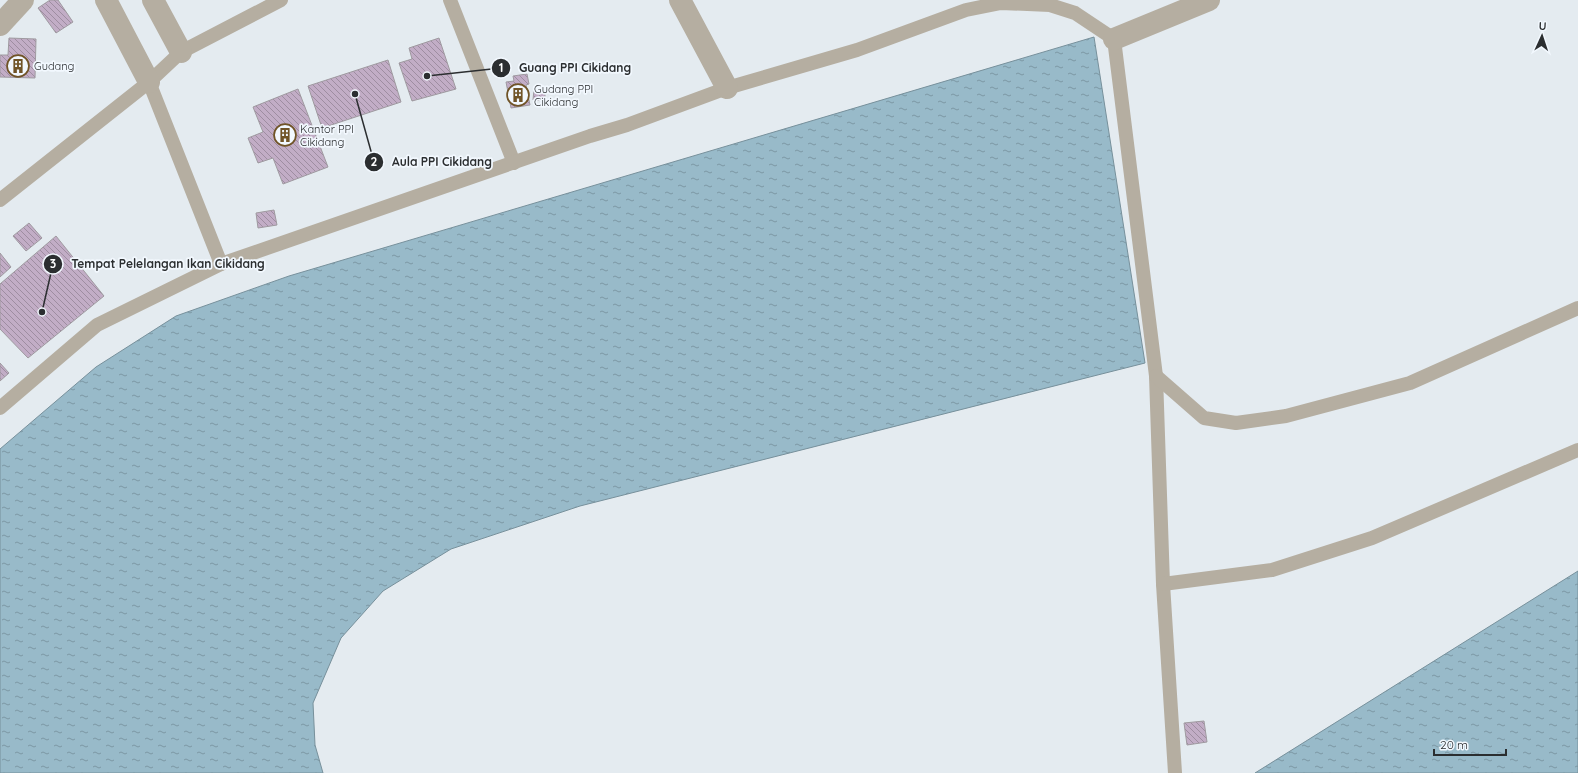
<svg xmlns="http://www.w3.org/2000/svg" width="1578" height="773" viewBox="0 0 1578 773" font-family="Quicksand,sans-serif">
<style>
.water{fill:url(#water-ripples);stroke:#77909b}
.building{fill:url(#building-back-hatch);stroke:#9f9aa0}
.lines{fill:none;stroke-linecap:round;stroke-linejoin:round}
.service{stroke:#b5aea1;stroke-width:14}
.minor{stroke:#b5aea1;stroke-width:22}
.labels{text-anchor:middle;stroke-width:3.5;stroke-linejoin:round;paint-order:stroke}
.poi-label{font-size:11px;fill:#2b2e30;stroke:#f2f8fe;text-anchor:start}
.leader{fill:none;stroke:#2b2e30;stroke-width:1.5}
.callout-dot{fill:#2b2e30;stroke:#f2f8fe;stroke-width:1.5}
.mark-label{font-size:12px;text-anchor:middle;font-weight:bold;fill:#fff}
.callout-label{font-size:12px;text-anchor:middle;font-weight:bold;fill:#2b2e30;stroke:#f2f8fe;stroke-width:3.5;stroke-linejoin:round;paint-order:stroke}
</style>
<defs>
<pattern id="water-ripples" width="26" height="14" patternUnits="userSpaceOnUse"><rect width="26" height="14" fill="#98bac9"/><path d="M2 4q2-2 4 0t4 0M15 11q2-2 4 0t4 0" fill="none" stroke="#7c98a4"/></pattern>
<pattern id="building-back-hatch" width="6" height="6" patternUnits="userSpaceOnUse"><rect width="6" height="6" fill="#c2adc6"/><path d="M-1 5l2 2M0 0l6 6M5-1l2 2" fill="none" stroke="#9e8da1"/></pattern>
</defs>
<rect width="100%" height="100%" fill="#e4ebf0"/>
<g class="water">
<polygon points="1094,37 1145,363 580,506 451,549 383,591 341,638 313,703 315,745 323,773 0,773 0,449 96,367 176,316 289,276"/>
<polygon points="1578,571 1578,773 1255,773"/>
</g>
<g class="building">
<polygon points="50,0 58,0 73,22 56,33 38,8"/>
<polygon points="9,38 36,39 35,78 0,77 0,55 8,55"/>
<polygon points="439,38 456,89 412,101 399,63 412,59 409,48"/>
<polygon points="388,60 401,102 322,128 308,86"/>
<polygon points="527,74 529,84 526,85 530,105 511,108 506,82 514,81 513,76"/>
<polygon points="298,89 328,167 283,184 273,158 258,163 248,138 263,132 253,107"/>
<polygon points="534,89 545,89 545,101 533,100"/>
<polygon points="274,210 277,225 258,228 256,213"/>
<polygon points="29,223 42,238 26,251 13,236"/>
<polygon points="56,236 104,296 28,358 0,329 0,284"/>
<polygon points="0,253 11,267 0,277"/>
<polygon points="0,363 9,373 0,381"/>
<polygon points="1204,721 1207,742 1187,745 1184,723"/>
</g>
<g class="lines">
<g class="service">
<polyline points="450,0 514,163"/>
<polyline points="0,200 149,82"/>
<polyline points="221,264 590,136 627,125 727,88 857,50 966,10 1001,3 1050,5 1075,13 1114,39 1156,376 1163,584 1175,773"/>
<polyline points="1156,376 1204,418 1236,423 1286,416 1410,383 1578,308"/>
<polyline points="0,408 97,325 221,264 149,82 181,52 281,0"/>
<polyline points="1163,584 1272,570 1372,538 1578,450"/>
</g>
<g class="minor">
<polyline points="106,0 149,82"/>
<polyline points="153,0 181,52"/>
<polyline points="680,0 727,88"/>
<polyline points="0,25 23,0"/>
<polyline points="1114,39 1209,0"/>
</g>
</g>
<defs>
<g id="building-ring" transform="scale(1.15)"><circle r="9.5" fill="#f2f8fe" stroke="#705427" stroke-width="1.5"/><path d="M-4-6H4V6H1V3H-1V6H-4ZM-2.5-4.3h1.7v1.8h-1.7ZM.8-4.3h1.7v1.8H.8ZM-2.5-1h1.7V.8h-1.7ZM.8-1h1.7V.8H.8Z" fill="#705427"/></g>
</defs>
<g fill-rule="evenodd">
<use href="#building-ring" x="18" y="66"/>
<use href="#building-ring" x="518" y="95"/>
<use href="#building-ring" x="285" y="135"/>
</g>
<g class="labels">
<g class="poi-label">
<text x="34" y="70">Gudang</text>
<text x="534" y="93">Gudang PPI<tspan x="534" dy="13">Cikidang</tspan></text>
<text x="300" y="133">Kantor PPI<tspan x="300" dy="13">Cikidang</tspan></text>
</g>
</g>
<path class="leader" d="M427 76L501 68M355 94L374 162M42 312L53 264"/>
<g class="callout-dot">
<circle cx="427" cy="76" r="4"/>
<circle cx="355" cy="94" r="4"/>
<circle cx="42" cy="312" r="4"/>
<circle cx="501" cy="68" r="10"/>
<circle cx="374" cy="162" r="10"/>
<circle cx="53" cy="264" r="10"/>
</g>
<g class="mark-label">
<text x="501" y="72">1</text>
<text x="374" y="166">2</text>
<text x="53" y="268">3</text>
</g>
<g class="callout-label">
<text x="575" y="72">Guang PPI Cikidang</text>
<text x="442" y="166">Aula PPI Cikidang</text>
<text x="168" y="268">Tempat Pelelangan Ikan Cikidang</text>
</g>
<g transform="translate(1542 36) rotate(3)" stroke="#f2f8fe" stroke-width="3" paint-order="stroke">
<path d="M0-3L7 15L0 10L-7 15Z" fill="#2b2e30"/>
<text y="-6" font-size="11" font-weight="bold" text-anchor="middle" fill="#2b2e30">U</text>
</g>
<path d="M1434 749v6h72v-6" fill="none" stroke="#2b2e30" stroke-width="2"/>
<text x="1440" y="749" font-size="12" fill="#2b2e30" stroke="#f2f8fe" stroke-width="3" paint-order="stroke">20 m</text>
</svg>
